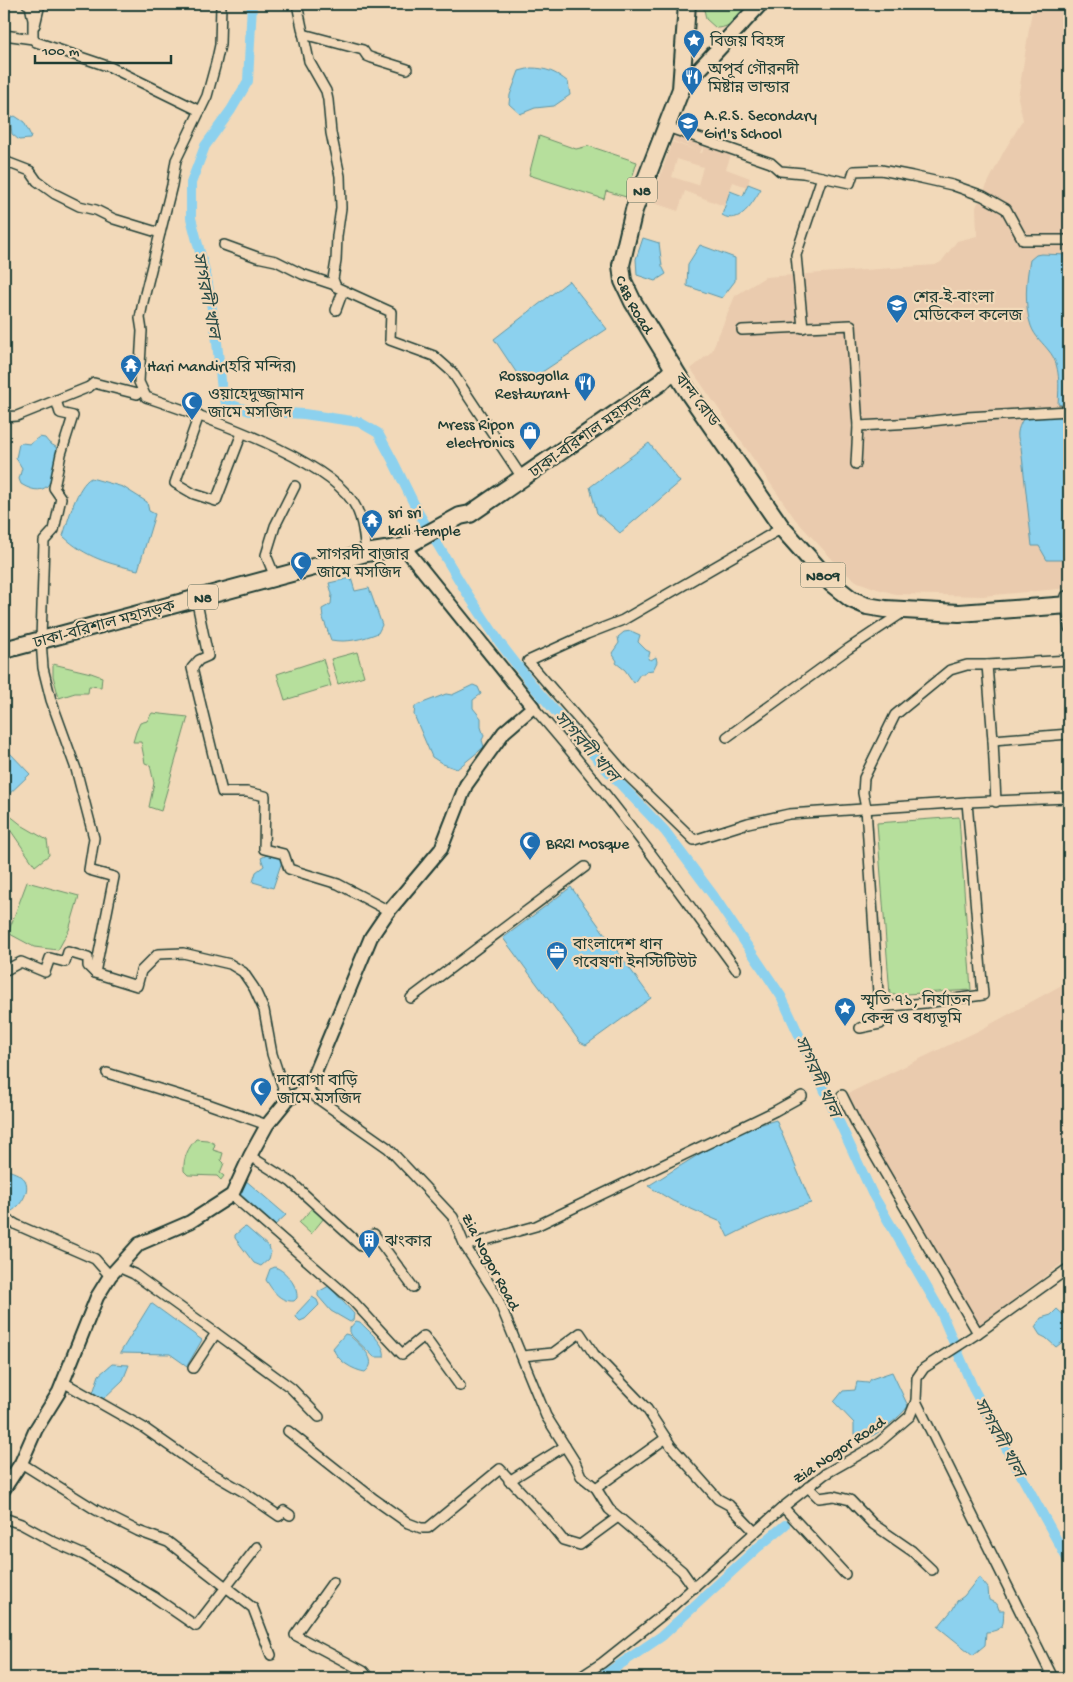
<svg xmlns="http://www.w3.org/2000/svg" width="1073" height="1682" viewBox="0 0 1073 1682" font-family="'Gochi Hand','Noto Sans Bengali',sans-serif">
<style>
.built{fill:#eacbae;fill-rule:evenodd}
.green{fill:#b6df9c;stroke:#6a8e68}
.water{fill:#8cd1ee;stroke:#6096a4}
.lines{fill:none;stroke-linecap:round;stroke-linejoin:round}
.canal{stroke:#8cd1ee;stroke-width:10}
.street-casing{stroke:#1f3d34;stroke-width:12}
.secondary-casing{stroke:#1f3d34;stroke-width:16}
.primary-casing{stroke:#1f3d34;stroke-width:18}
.highway-casing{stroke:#1f3d34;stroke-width:20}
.street{stroke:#f2d9b9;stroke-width:9}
.secondary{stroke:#f2d9b9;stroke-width:12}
.primary{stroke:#f2d9b9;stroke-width:14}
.highway{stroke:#f2d9b9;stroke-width:16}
.labels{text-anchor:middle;stroke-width:4.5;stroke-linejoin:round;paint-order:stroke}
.shield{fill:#f2d9b9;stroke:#5e6c5c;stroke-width:1}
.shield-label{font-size:15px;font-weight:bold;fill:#1f3d34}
.poi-label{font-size:16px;fill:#1f3d34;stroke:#f2d9b9;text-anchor:start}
.street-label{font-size:16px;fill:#1f3d34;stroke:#f2d9b9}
.water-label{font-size:18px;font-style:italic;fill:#2a4c47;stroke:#f2d9b9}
</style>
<rect width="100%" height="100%" fill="#f2d9b9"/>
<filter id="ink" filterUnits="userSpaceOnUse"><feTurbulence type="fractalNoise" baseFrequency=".02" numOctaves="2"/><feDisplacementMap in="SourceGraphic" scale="10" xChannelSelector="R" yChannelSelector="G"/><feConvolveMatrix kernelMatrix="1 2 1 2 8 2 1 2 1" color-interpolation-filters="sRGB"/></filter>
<g filter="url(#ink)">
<g class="built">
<polygon points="1033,4 1069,4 1069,588 983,596 896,594 877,589 858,582 844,572 795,519 691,369 712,351 735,296 765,277 935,265 941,262 957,241 977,236 976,207 1004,151 1023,120 1018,98"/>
<path d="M676,132L704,143L700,153H702L706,143L732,152L726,169L750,178L747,187L733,182L724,206L685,191L678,211L651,202L672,142L698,151L673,141ZM677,159L703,167L698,185L672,177Z"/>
<polygon points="1069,981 1069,1258 976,1328 875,1151 847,1094 980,1030"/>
</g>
<g class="green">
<path d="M703,4H750C740,16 732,28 716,28L706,19Z"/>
<polygon points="539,136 576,149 589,146 637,162 626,197 606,191 604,199 529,175"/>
<polygon points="357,652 364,676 338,684 331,659"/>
<polygon points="323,659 331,686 285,700 277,674"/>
<polygon points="53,664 91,673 102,677 101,687 89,686 88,693 75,693 59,698 53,676"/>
<polygon points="152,713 188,717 161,811 149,807 154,783 150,765 145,763 141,742 133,742 136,732 140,723 147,721"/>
<polygon points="4,811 23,826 47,840 49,855 35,866 11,831 4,832"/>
<polygon points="959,817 971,990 890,995 877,823"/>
<polygon points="27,882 79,896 69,930 58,950 34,947 8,933"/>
<path d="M196,1139L207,1140L215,1144L213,1150L223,1153L221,1160L224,1163L220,1173L224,1176L221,1180L217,1176L188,1175L184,1171C183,1158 188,1148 196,1139Z"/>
<polygon points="313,1207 324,1218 311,1234 299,1223"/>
</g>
<g class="water">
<path d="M531,68C546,68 556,72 568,82L570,95L554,106L535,108L520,114L509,104L510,95L519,71Z"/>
<polygon points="15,116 24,122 31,136 30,139 19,140 12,134 10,118"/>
<path d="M748,184L761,189C753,202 740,226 722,215L730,191L743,196Z"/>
<polygon points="643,238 659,243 662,266 666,274 655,281 637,275 636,259"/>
<polygon points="700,245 735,258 735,281 722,298 687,286 688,264"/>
<path d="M1041,254L1069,255V407L1058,404C1059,387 1061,365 1049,351C1043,343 1035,337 1031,326C1024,306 1026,280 1030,260L1036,255Z"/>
<polygon points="569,281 607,329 524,384 494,339"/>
<path d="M1069,415V560H1047L1039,546H1032L1021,447C1016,436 1017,430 1023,419Z"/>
<path d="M39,437L45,438L49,443L56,447L57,451C56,475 50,502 21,484L19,479L22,468L16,458L19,444L22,443L30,444Z"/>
<polygon points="649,443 680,482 620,533 597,513 590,487"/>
<path d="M91,478L123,487L147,502L149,511L155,514L138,570C109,564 85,557 63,536C68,521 77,485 91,478Z"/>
<path d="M351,578L355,591L369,588L382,625L378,633C363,639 347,643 331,640L323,618L322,609L331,604L332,594L329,583Z"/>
<polygon points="631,631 640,635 638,642 646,650 650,652 648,659 651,660 656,657 657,662 653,670 646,671 644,674 640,674 634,683 625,670 616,663 617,661 612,653 619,643 618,637 624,632"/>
<polygon points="473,685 478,687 481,694 473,700 473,708 481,718 481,727 484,736 482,740 484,747 457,769 443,764 432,757 414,715 415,706 446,694 452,695"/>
<polygon points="9,752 30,774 4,799 4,753"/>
<polygon points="267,855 283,858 273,888 253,882 256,872 264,866 261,858"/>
<polygon points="571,887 651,998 586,1045 580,1042 503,938"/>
<path d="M776,1120L811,1203C782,1211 755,1223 728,1237L721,1222L673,1201L648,1186L735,1132Z"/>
<path d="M4,1169C11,1171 21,1174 25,1180C32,1193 16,1213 4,1214Z"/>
<polygon points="244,1179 286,1215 275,1225 238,1192"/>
<polygon points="246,1227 269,1247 271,1252 269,1259 261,1266 254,1263 235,1238 235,1235 243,1228"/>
<path d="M275,1267C286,1271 298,1286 297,1298L294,1301C280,1302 273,1291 266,1280L270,1269Z"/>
<polygon points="329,1286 354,1314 353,1320 350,1322 331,1311 318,1296 318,1292"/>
<polygon points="312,1297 317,1300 319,1305 305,1319 300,1321 296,1317 297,1313"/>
<polygon points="151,1303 202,1340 187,1366 170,1354 120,1353"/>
<polygon points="1057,1309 1069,1320 1069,1337 1056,1347 1046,1338 1040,1335 1035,1327 1041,1318 1051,1315"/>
<path d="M356,1321L360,1322C367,1330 387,1345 384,1357H374L352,1336L350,1332V1328Z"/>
<path d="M345,1334L349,1335C358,1344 381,1360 365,1372C353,1370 337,1361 333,1348Z"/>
<polygon points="112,1364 129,1365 123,1380 102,1400 93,1393 99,1375"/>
<path d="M892,1372L908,1406C901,1417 874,1438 860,1441L854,1434V1423L834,1402L843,1391L855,1390L857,1382L868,1383L871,1379Z"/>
<path d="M979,1577L988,1588L989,1600L997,1604L999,1610H1004C1003,1615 1004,1619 1003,1623C1002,1630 991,1632 986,1632L985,1645L973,1655L938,1627L953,1609L957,1601L964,1596Z"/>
</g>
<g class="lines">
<g class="canal">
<polyline points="252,4 248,81 231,110 205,146 191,183 191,218 207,279 216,333 222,390 226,403 250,411 304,414 359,422 378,433 393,461 418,512 465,590 500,643 534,687 606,769 665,831 713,895 781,996 872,1193 940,1310 973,1388 1069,1562"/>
<polyline points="600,1678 662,1636 756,1549 785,1525"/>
</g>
<g class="street-casing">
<g id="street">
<polyline points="27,4 30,5 33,20 33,39"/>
<path d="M221,4L220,45L216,63L207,96L176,160L172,185L143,302L140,318L142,331L139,382L146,397C199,415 322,456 353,502C363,517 364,535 366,553"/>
<polyline points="297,4 309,61 326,91 328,100 331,133 340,176 341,208 337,236 336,261 333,279 336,287 391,312 390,340 434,356 452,372 519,473"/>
<polyline points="35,25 40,4"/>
<polyline points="303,34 363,50 367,56 372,58 407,69"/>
<polyline points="4,35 33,39 36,42 110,67 200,111"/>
<polyline points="667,127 771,163 780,171 803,173 850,183 854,171 881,170 912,176 952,185 983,196 1006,209 1023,240 1069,240"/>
<polyline points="4,161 30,171 37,181 55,194 79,206 96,210 114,219 160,233"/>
<polyline points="224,245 257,257 276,261 302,274 335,285"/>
<polyline points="336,310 343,291"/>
<polyline points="803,328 796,255 822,177"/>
<polyline points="742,330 851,325 858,426 856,464"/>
<polyline points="199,415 175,483 194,494 216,501 242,433"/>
<polyline points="4,417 17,416 89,387 94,383 137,394 142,391"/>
<polyline points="858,426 914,423 967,417 1069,411"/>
<polyline points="782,528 623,620 587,634 528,661 624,772 694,840 748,823 789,814 967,802 1069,798"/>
<polyline points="275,577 266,555 275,526 295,486"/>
<polyline points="1066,596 1069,628"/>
<polyline points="196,598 208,656 199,660 192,668 222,792 247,792 265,796 264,849 284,854 289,869 338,884 389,911"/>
<polyline points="1069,660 987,665 993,740 1069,734"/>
<path d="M533,707C606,790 671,880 736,969"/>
<polyline points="727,737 848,649 905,611"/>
<polyline points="993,740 996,802"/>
<polyline points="4,971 21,962 45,972 50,958 65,962 68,952 88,958 88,966 95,973 114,877 89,870 94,838 76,769 51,700 43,668 41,640 44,541 54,530 61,498 54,488 61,454 73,416 60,413 56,400"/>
<polyline points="95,973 137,986 141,971 158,954 183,953 230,964 243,972 254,988 264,1010 272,1054 287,1100"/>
<polyline points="411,998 585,867"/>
<polyline points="879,1007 925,1003 983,995 967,802"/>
<polyline points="860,1028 880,1024 866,808 863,793 864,778 895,715 950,670 967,665 987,665"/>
<polyline points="107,1073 208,1104 267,1125"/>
<polyline points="307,1091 388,1148 453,1217 465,1246 496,1294 546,1416 575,1462 581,1476 596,1488 609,1509 682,1571 694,1588"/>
<polyline points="842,1095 857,1125 978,1333"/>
<polyline points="250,1156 291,1182 361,1246 374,1234 413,1287"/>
<polyline points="232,1195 351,1299 402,1354 424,1336 460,1386"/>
<polyline points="4,1217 17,1225 95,1259 110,1276"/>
<polyline points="465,1246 536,1226 775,1111 802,1096"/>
<polyline points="118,1267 134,1274 216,1333 291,1388 319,1417"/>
<polyline points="522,1356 553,1353 580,1333 594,1354 647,1409 671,1446 718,1499 729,1505 755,1532"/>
<polyline points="193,1368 216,1333"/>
<polyline points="63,1382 144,1428 194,1463 244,1492 279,1516 284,1511 290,1515"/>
<polyline points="916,1401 1053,1678"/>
<polyline points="288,1431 374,1499 408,1523 421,1528 428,1528 500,1469 546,1519 563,1540 580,1545 618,1517"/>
<polyline points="21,1463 96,1510 138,1531 168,1542 253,1608 271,1655"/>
<polyline points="509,1481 565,1446"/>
<polyline points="808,1487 819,1498 834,1496 850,1500 873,1524 912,1551 932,1570"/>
<polyline points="596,1488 666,1438"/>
<polyline points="783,1507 845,1574"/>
<polyline points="4,1518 21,1524 54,1542 84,1555 154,1597 196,1626 257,1547"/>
<polyline points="333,1582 295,1635 363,1671 369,1678"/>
<polyline points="579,1678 602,1663 665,1613 783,1507 825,1474 876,1445 910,1416 916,1401 917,1378 924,1368 978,1333 1069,1268"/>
</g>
</g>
<g class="secondary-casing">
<polyline id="secondary" points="4,1489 21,1463 36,1429 59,1392 97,1297 110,1276 139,1244 190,1222 232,1195 250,1156 267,1125 289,1098 307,1091 371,937 388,912 441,849 466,785 504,732 533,707 404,547"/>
</g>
<g class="primary-casing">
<polyline id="primary" points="681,89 760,4"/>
</g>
<g class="highway-casing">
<g id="highway">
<path id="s1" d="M687,4L681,89L634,210L621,265L623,281L633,302L690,395L782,528L832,584L851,599L867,606L885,609L959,613L1069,605"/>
<polyline points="4,650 366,553 404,547 460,516 470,514 660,383 671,372 673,367"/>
</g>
</g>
<use href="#street" class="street"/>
<use href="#secondary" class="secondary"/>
<use href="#primary" class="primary"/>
<use href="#highway" class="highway"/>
</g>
</g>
<defs>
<g id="sight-pin" transform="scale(1.125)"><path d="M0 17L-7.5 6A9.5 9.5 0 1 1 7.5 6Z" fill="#1f6fb2" stroke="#f2d9b9"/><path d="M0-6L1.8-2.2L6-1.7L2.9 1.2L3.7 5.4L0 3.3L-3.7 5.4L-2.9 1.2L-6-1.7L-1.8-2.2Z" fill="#fff"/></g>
<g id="restaurant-pin" transform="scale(1.125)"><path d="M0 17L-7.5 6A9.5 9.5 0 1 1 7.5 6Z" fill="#1f6fb2" stroke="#f2d9b9"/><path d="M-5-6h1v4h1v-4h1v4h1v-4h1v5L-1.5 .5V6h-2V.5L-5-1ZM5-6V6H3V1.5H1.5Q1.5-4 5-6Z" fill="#fff"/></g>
<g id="university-pin" transform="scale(1.125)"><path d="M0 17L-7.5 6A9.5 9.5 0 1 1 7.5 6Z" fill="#1f6fb2" stroke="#f2d9b9"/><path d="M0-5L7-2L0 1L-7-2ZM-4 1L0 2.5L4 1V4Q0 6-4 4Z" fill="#fff"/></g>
<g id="temple-pin" transform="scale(1.125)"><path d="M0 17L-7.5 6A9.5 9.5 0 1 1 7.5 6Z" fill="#1f6fb2" stroke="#f2d9b9"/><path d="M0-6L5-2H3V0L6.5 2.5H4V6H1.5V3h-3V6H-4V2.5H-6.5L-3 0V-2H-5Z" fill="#fff"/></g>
<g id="mosque-pin" transform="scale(1.125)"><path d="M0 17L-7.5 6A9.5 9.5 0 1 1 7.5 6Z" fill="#1f6fb2" stroke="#f2d9b9"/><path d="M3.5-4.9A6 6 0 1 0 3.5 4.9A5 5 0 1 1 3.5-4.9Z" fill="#fff"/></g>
<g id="shop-pin" transform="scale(1.125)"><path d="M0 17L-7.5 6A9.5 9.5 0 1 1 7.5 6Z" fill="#1f6fb2" stroke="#f2d9b9"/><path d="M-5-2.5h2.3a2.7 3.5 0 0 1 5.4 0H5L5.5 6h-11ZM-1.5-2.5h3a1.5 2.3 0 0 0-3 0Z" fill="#fff"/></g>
<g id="office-pin" transform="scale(1.125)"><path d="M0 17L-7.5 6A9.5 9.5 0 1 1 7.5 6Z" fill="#1f6fb2" stroke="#f2d9b9"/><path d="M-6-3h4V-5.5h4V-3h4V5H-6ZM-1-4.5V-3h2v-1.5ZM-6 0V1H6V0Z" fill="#fff"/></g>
<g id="building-pin" transform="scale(1.125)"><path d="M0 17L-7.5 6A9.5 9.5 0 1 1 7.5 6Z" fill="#1f6fb2" stroke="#f2d9b9"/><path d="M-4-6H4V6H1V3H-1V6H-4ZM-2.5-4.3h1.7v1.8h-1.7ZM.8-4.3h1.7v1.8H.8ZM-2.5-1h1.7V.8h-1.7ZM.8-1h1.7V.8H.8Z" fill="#fff"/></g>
</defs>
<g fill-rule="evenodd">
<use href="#sight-pin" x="694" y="40"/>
<use href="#restaurant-pin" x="692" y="77"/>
<use href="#university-pin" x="688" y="123"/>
<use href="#university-pin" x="897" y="305"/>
<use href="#temple-pin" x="131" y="365"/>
<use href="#restaurant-pin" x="585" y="383"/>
<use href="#mosque-pin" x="192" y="402"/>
<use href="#shop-pin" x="530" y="432"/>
<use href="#temple-pin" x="372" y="520"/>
<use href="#mosque-pin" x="301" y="562"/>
<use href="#mosque-pin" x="530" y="842"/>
<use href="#office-pin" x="557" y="952"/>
<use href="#sight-pin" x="845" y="1008"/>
<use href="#mosque-pin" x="261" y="1088"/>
<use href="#building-pin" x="369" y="1240"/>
</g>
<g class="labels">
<g class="shield">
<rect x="627" y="177.5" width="30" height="25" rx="4"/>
<rect x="800.5" y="562.5" width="45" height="25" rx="4"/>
<rect x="188" y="584.5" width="30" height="25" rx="4"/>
</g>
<g class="shield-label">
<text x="642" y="195">N8</text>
<text x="823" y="580">N809</text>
<text x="203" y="602">N8</text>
</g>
<g class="poi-label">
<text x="710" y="46">বিজয় বিহঙ্গ</text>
<text x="708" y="74">অপূর্ব গৌরনদী<tspan x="708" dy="18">মিষ্টান্ন ভান্ডার</tspan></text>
<text x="704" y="120">A.R.S. Secondary<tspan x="704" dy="18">Girl's School</tspan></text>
<text x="913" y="302">শের-ই-বাংলা<tspan x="913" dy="18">মেডিকেল কলেজ</tspan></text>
<text x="147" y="371">Hari Mandir(হরি মন্দির)</text>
<text x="569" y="380" text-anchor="end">Rossogolla<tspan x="569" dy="18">Restaurant</tspan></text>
<text x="208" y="399">ওয়াহেদুজ্জামান<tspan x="208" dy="18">জামে মসজিদ</tspan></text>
<text x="514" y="429" text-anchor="end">Mress Ripon<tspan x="514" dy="18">electronics</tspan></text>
<text x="388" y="517">sri sri<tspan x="388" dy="18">kali temple</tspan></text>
<text x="317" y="559">সাগরদী বাজার<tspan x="317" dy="18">জামে মসজিদ</tspan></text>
<text x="546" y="848">BRRI Mosque</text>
<text x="573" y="949">বাংলাদেশ ধান<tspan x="573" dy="18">গবেষণা ইনস্টিটিউট</tspan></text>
<text x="861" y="1005">স্মৃতি ৭১, নির্যাতন<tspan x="861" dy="18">কেন্দ্র ও বধ্যভূমি</tspan></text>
<text x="277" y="1085">দারোগা বাড়ি<tspan x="277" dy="18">জামে মসজিদ</tspan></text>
<text x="385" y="1246">ঝংকার</text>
</g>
<g class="street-label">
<text dy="6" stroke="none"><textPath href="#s1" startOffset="314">C&amp;B Road</textPath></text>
<text transform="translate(698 399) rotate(52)" y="6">বান্দ রোড</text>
<text transform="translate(590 431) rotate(-35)" y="6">ঢাকা-বরিশাল মহাসড়ক</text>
<text transform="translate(104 623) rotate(-15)" y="6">ঢাকা-বরিশাল মহাসড়ক</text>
<text transform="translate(492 1261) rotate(62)" y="6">Zia Nogor Road</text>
<text transform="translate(838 1449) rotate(-34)" y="6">Zia Nogor Road</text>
</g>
<g class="water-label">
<text transform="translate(207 295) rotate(79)" y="6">সাগরদী খাল</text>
<text transform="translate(587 746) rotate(48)" y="6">সাগরদী খাল</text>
<text transform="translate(818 1076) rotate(65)" y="6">সাগরদী খাল</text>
<text transform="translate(1000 1437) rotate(61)" y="6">সাগরদী খাল</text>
</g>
</g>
<rect width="1073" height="1682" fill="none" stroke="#f2d9b9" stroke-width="20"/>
<rect x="10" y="10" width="1053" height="1662" fill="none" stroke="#1f3d34" stroke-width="2" filter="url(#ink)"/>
<path d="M35 55v8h136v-8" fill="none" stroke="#1f3d34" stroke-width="2.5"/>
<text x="42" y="55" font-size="15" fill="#1f3d34" stroke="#f2d9b9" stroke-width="4" paint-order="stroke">100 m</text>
</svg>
